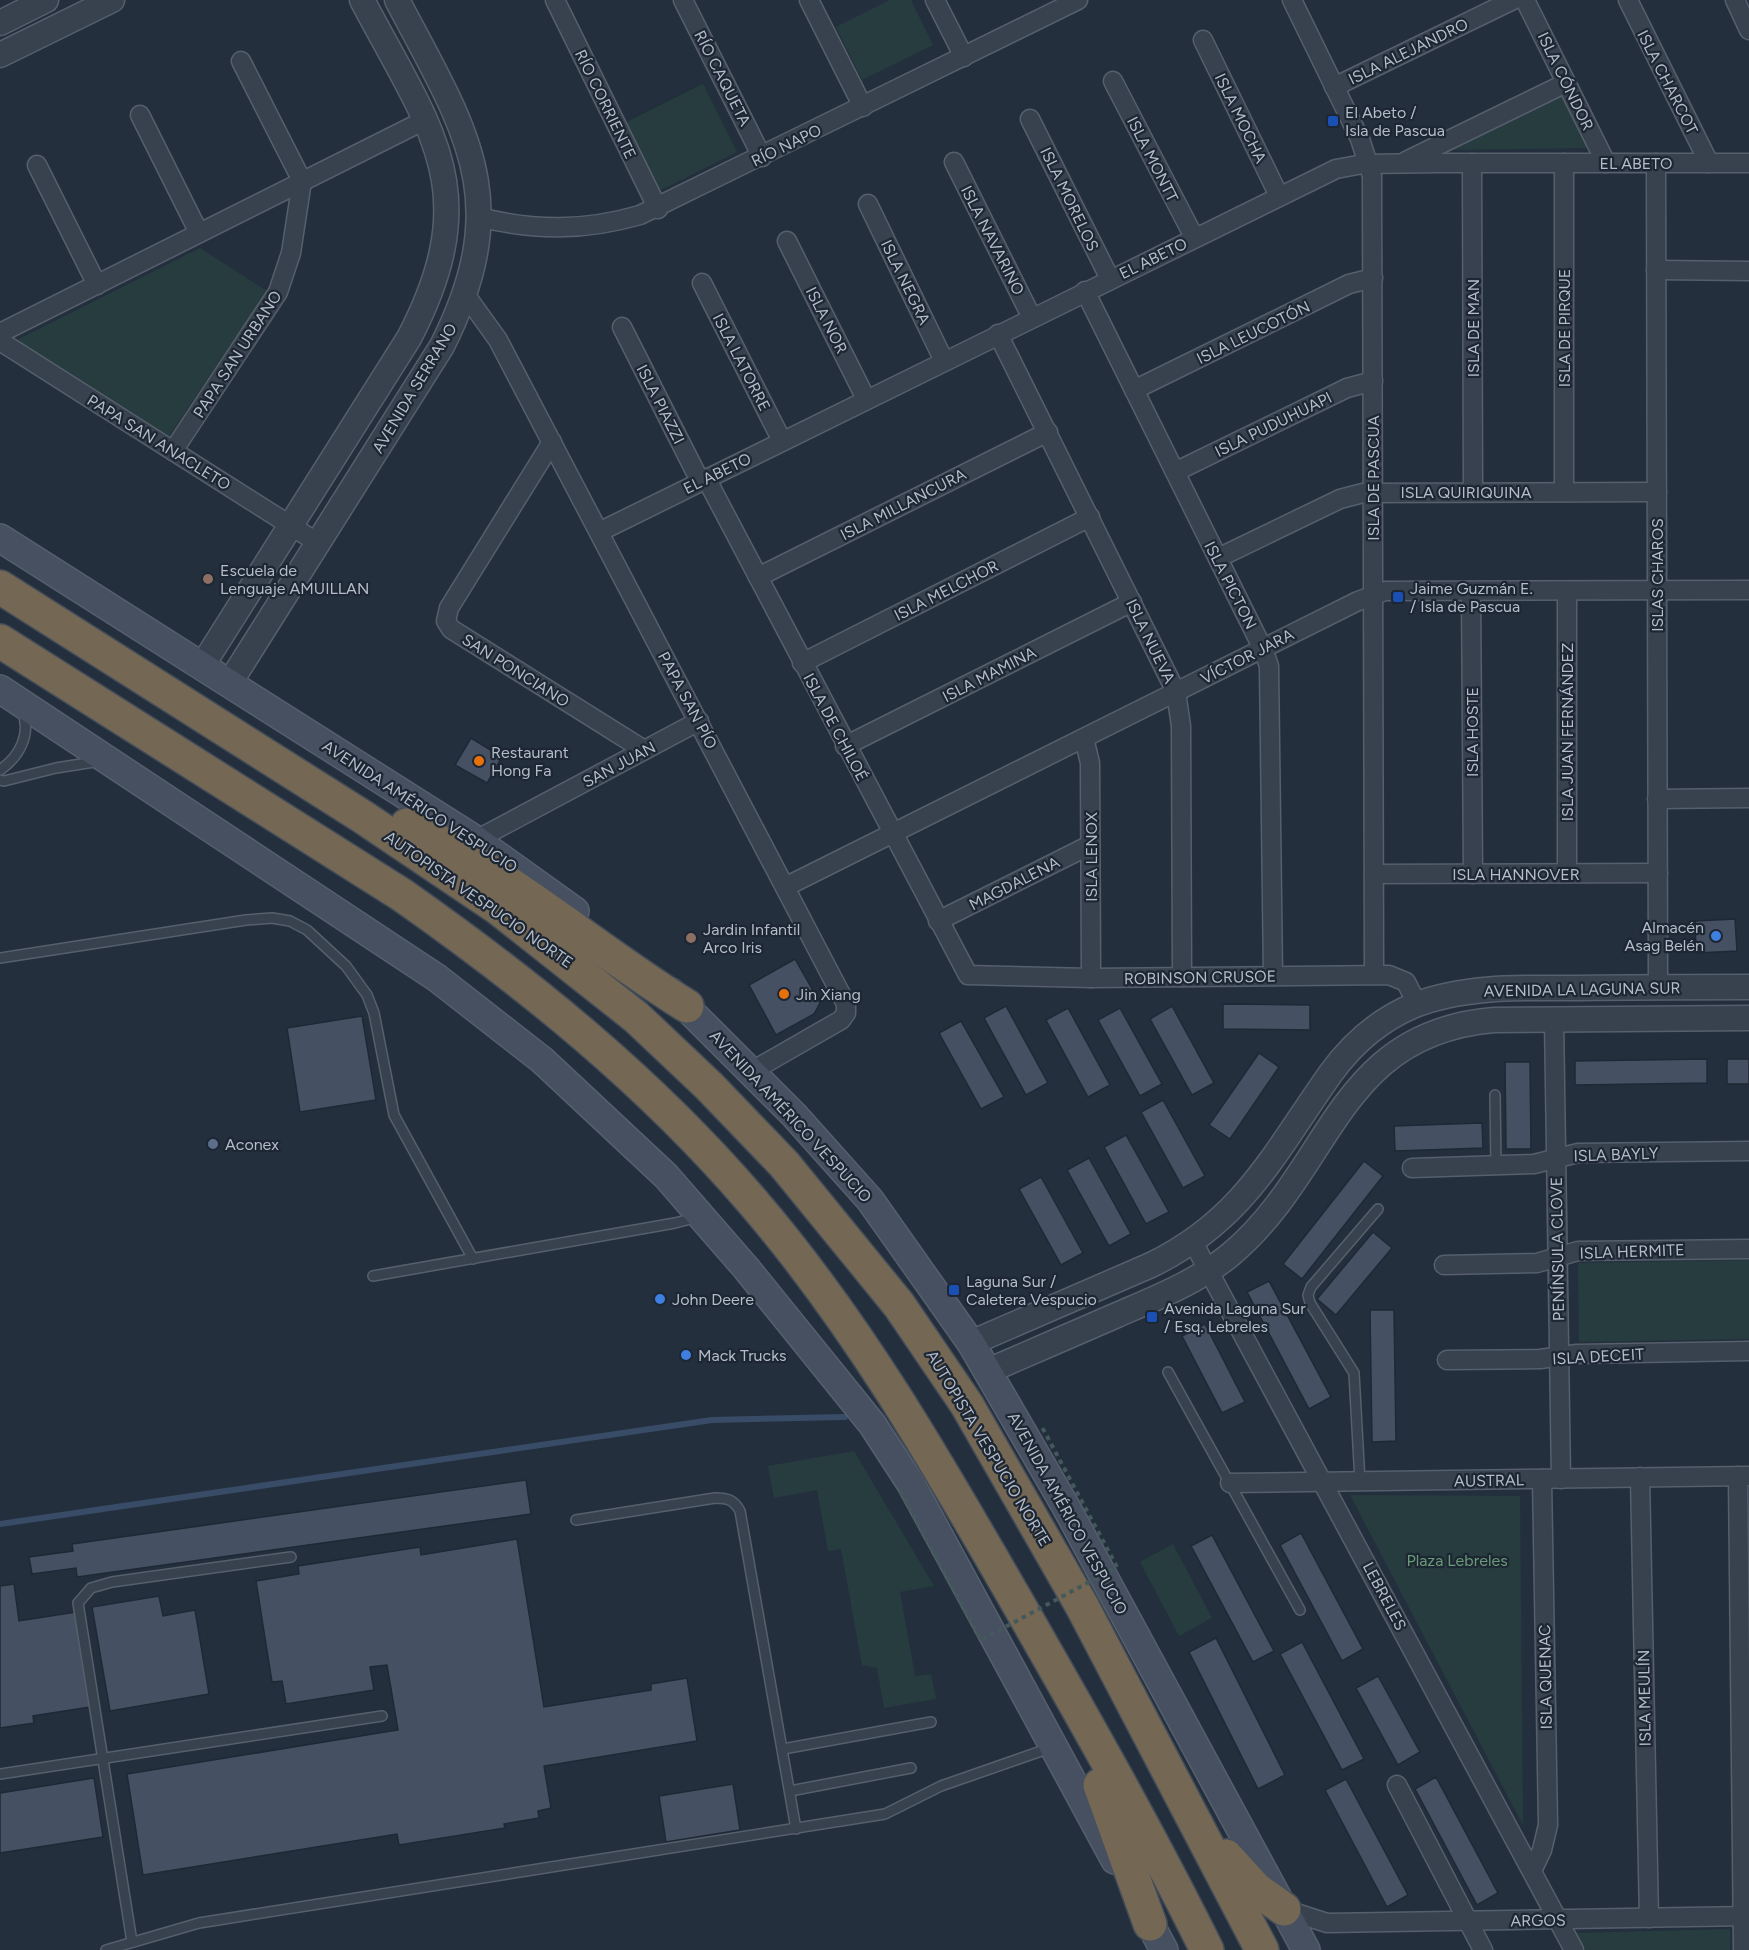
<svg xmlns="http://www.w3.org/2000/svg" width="1749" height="1950" viewBox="0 0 1749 1950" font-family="Figtree,sans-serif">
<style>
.green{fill:#263c3f}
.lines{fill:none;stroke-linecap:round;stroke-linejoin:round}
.stream{stroke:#394c67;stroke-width:6}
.building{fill:#455162;stroke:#1f2835;stroke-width:1.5}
.service-casing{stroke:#565f6c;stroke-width:12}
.minor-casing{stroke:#565f6c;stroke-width:21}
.tertiary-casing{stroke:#565f6c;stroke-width:27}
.secondary-casing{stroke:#565f6c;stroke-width:30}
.motorway-casing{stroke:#434c59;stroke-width:36}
.service{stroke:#38414e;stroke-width:9}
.minor{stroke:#38414e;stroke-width:18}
.tertiary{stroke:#38414e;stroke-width:24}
.secondary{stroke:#465061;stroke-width:27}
.motorway{stroke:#746855;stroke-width:33}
.path-bridge{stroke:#44595c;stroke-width:4;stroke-dasharray:4.5 4.5;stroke-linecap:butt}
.transit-dot{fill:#1a4fb4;stroke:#1d2633;stroke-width:2}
.education-dot{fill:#8d6e63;stroke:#1d2633;stroke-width:2}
.food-dot{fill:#e8710a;stroke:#1d2633;stroke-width:2}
.shop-dot{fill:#3f7fe0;stroke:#1d2633;stroke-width:2}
.service-dot{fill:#5c6f8a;stroke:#1d2633;stroke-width:2}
.labels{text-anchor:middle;stroke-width:4.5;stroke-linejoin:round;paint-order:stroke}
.street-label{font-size:16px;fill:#b4bcc9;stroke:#1d2633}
.poi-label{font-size:16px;fill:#b4bcc9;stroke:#1d2633;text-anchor:start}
.park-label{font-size:16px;fill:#6b9a76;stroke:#1d2633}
</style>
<rect width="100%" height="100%" fill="#242f3e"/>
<g class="green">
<polygon points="890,0 911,0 933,45 862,80 836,27"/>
<polygon points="703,84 737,152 659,191 625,123"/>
<polygon points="1562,92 1590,148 1449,150"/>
<polygon points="200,248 267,291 169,436 17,340"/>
<polygon points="1749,1260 1749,1339 1579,1342 1578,1263"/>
<polygon points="854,1451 934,1586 900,1592 915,1676 931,1674 936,1699 884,1708 877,1668 862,1665 841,1549 828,1551 817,1490 774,1498 768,1466"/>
<polygon points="1350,1495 1520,1496 1523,1825"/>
<polygon points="1173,1544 1212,1618 1179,1636 1140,1562"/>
<polygon points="1730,1929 1730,1950 1585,1950 1575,1933"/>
</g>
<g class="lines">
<polyline class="stream" points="0,1524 712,1420 845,1417"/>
</g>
<g class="building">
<polygon points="471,738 502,757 487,783 455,765"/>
<polygon points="1735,919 1737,951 1696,953 1695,921"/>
<polygon points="795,959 820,1003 814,1014 776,1035 749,985"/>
<polygon points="1223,1004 1310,1005 1310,1030 1223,1029"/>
<polygon points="1006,1006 1048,1083 1026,1095 984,1018"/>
<polygon points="1172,1006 1214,1083 1192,1095 1150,1019"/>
<polygon points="1068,1008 1110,1085 1088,1097 1046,1020"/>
<polygon points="1120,1008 1162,1084 1140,1096 1098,1020"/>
<polygon points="362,1016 376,1100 300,1112 287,1028"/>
<polygon points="961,1021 1004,1097 981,1109 939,1033"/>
<polygon points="1259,1053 1279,1067 1230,1139 1209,1125"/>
<polygon points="1707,1059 1707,1083 1575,1085 1575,1061"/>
<rect x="1727" y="1059" width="22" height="25"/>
<polygon points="1505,1062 1530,1062 1531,1149 1506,1149"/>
<polygon points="1163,1100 1205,1176 1183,1188 1141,1112"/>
<polygon points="1482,1123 1483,1148 1395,1151 1394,1126"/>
<polygon points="1126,1135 1169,1212 1146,1224 1104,1147"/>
<polygon points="1089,1158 1131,1234 1109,1246 1067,1170"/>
<polygon points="1364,1161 1383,1176 1302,1279 1283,1264"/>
<polygon points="1041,1177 1083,1253 1061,1265 1019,1189"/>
<polygon points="1373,1232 1392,1248 1336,1315 1317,1299"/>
<polygon points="1269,1281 1331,1397 1309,1409 1247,1292"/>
<polygon points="1370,1310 1394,1310 1396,1441 1372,1442"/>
<polygon points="1205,1324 1245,1402 1222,1413 1182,1336"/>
<polygon points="526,1480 531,1514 77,1577 76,1568 32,1574 29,1557 73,1551 72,1544"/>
<polygon points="1301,1533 1363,1649 1342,1661 1280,1545"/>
<polygon points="1212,1535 1274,1651 1253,1662 1191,1546"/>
<polygon points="517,1539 544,1707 651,1690 651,1684 687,1678 697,1741 544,1766 551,1808 538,1811 539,1818 504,1824 505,1828 399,1845 397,1834 143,1875 127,1774 398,1730 387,1665 370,1667 374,1690 286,1704 282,1681 272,1682 256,1581 299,1574 298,1566 420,1547 421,1555"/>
<polygon points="14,1584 19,1621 76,1612 90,1707 33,1716 34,1723 0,1728 0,1586"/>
<polygon points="159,1596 163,1616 195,1610 209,1694 110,1711 92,1607"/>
<polygon points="1216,1638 1285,1775 1258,1789 1189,1652"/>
<polygon points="1302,1642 1364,1759 1342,1770 1280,1654"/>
<polygon points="1378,1676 1420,1752 1398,1765 1356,1688"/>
<polygon points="1436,1777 1498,1893 1477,1905 1415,1789"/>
<polygon points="94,1778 103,1837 0,1853 0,1793"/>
<polygon points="1346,1779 1408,1895 1387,1907 1325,1790"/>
<polygon points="733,1784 740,1830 666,1842 659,1796"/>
</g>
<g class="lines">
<g class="service-casing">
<g id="service">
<path d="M0,770C19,757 32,734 22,711"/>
<polyline points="0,780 4,781 56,768 100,761"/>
<polyline points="0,958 246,920 272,918 290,921 307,930 346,966 367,995 374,1013 394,1115 473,1259"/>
<polyline points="1495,1095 1496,1166"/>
<polyline points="373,1276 675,1223 698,1217"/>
<polyline points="1168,1372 1300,1610"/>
<polyline points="1360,1482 1354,1373 1310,1303 1308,1295 1311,1287 1378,1209"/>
<path d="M576,1520L715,1498C728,1498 734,1500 740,1511L796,1829"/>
<polyline points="783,1749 931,1722"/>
<polyline points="0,1774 382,1716"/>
<polyline points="790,1791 911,1768"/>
<polyline points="132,1942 78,1603 91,1588 112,1582 291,1557"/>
<polyline points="106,1950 199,1923 885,1814 941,1786 1050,1748"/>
</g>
</g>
<g class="minor-casing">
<g id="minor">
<polyline points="555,0 658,209"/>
<polyline points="683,0 762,157"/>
<polyline points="809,0 863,107"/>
<polyline points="935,0 964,57"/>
<polyline points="1292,0 1360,139 1372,176 1374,975"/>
<polyline points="1525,0 1606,163"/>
<polyline points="1628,0 1709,163"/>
<polyline points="1735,0 1749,30"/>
<polyline points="1203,40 1279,196"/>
<polyline points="1113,81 1194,237"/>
<polyline points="1334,87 1513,0"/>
<polyline points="140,115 199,233"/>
<polyline points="1030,119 1110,279"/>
<polyline points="1406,161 1566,83"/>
<polyline points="954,162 1032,318"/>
<polyline points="1472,163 1473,492"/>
<polyline points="1564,163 1564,492"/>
<polyline points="1656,163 1658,987"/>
<polyline points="37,165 97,285"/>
<polyline points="868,204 944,361"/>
<path d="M479,217C534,231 585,231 640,215L1078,0"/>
<polyline points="787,241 866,399"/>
<polyline points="1656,270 1749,271"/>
<polyline points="702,283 782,441"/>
<polyline points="1085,291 1263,649 1269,666 1273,976"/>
<polyline points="465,294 498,340 846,1004 846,1013 841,1020 752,1071"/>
<polyline points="622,327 700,481"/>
<polyline points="0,333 425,120"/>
<polyline points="998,334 1176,692 1181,726 1182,977"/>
<polyline points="0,341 318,543"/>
<polyline points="1134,390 1349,284 1373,278"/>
<polyline points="552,442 449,608 446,621 451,629 644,750"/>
<polyline points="173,451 278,292 291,253 302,181 241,61"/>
<polyline points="1175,472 1347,388 1373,381"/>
<polyline points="706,478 968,975 1091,978 1389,975 1406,982 1417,1004"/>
<polyline points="599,532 1336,169 1363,164 1440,163 1749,163"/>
<polyline points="1218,558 1340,499 1363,493 1657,492"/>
<polyline points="758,577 1048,432"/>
<polyline points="1471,591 1473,874"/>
<polyline points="1567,591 1567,873"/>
<polyline points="802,663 1090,517"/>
<polyline points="1084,738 1090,763 1091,978"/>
<polyline points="845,746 1132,602"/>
<polyline points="1657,799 1749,798"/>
<polyline points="476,840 699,721"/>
<polyline points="1374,874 1658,873"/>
<polyline points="785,887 1358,601 1385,591 1749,590"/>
<polyline points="938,921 1090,845"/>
<polyline points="1554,1019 1561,1479"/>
<polyline points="1412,1168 1534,1164 1578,1153 1749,1151"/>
<polyline points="1193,1242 1574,1950"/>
<polyline points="1444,1265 1537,1263 1578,1251 1749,1249"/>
<polyline points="1447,1360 1540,1359 1577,1354 1749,1351"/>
<polyline points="1738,1476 1743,1950"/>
<polyline points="1640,1477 1649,1918"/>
<polyline points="1230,1483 1749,1476"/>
<polyline points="1397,1785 1483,1950"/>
<polyline points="1532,1871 1542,1850 1548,1825 1542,1479"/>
<polyline points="1284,1909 1327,1923 1749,1916"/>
</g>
</g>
<g class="tertiary-casing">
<g id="tertiary">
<polyline points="0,23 46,0"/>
<polyline points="0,55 112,0"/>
<path d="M202,666L409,338C486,190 431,131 362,0"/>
<path d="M229,684L442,346C516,199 466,131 397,0"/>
<path d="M971,1343L1151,1265C1244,1220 1274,1153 1331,1073C1352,1044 1381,1019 1415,1005C1466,985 1527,988 1581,988C1637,987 1693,987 1749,987"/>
<path d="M988,1371C1031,1352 1074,1334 1117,1315C1156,1298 1197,1282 1230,1255C1333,1169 1336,1033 1494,1020L1749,1018"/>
</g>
</g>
<g class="secondary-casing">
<g id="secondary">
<polyline points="0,538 476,840 575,911"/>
<polyline points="0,689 437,978 542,1060 666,1176 746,1268 872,1424 911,1484 1115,1860"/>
<polyline points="671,992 794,1115 870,1200 971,1343 1066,1507 1306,1950"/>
<polyline points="1141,1907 1164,1950"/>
</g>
</g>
<g class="motorway-casing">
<g id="motorway">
<polyline points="0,587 363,817 498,908 636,1017 709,1086 784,1164 899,1305 967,1405 1082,1606 1262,1950"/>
<path d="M0,641L402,895C530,985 650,1082 752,1201C857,1323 936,1461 1016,1600C1082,1715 1148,1831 1207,1950"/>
<path d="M407,825C508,872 593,948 687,1006"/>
<polyline points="1100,1785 1150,1924"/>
<polyline points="1226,1856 1256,1889 1284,1909"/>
</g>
</g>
<use href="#service" class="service"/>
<use href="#minor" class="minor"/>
<use href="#tertiary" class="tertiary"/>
<use href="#secondary" class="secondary"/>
<use href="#motorway" class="motorway"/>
<polyline class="path-bridge" points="900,1491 981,1640 1117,1567 1042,1427"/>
</g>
<g class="transit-dot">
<rect x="1327" y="115" width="12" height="12" rx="3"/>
<rect x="1392" y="591" width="12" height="12" rx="3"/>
<rect x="948" y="1284" width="12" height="12" rx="3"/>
<rect x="1146" y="1311" width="12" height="12" rx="3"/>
</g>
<g class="education-dot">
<circle cx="208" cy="579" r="6"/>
<circle cx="691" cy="938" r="6"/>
</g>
<g class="food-dot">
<circle cx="479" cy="761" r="6"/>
<circle cx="784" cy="994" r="6"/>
</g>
<g class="shop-dot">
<circle cx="1716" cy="936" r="6"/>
<circle cx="660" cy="1299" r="6"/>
<circle cx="686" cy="1355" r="6"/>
</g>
<circle class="service-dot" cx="213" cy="1144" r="6"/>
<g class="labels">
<g class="street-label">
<text transform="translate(1408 51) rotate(-26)" y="6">ISLA ALEJANDRO</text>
<text transform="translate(723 78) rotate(63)" y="6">RÍO CAQUETA</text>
<text transform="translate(1566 81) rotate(64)" y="6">ISLA CÓNDOR</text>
<text transform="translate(1668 82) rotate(63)" y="6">ISLA CHARCOT</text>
<text transform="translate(606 104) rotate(64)" y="6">RÍO CORRIENTE</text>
<text transform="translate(1241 118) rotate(64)" y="6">ISLA MOCHA</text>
<text transform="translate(786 145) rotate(-26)" y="6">RÍO NAPO</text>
<text transform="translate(1153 159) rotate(63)" y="6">ISLA MONTT</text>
<text x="1636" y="169">EL ABETO</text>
<text transform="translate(1070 199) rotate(64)" y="6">ISLA MORELOS</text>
<text transform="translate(993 240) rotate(63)" y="6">ISLA NAVARINO</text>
<text transform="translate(1153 258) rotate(-26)" y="6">EL ABETO</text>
<text transform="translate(906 282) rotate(64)" y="6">ISLA NEGRA</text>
<text transform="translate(827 320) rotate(63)" y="6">ISLA NOR</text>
<text transform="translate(1473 328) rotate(-90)" y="6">ISLA DE MAN</text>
<text transform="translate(1564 328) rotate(-90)" y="6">ISLA DE PIRQUE</text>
<text transform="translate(1253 332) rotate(-26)" y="6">ISLA LEUCOTÓN</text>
<text transform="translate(237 354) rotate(-57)" y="6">PAPA SAN URBANO</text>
<text transform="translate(742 362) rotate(63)" y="6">ISLA LATORRE</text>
<text transform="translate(414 388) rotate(-59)" y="6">AVENIDA SERRANO</text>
<text transform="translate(661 404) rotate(63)" y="6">ISLA PIAZZI</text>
<text transform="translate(1273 424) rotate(-26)" y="6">ISLA PUDUHUAPI</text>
<text transform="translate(159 442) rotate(32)" y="6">PAPA SAN ANACLETO</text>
<text transform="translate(717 473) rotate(-26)" y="6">EL ABETO</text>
<text transform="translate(1373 478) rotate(-90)" y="6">ISLA DE PASCUA</text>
<text x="1466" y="498">ISLA QUIRIQUINA</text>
<text transform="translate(903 504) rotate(-27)" y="6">ISLA MILLANCURA</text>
<text transform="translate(1657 575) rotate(-90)" y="6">ISLAS CHAROS</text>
<text transform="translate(1231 585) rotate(63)" y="6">ISLA PICTON</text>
<text transform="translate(946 590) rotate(-27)" y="6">ISLA MELCHOR</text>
<text transform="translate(1151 641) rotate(64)" y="6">ISLA NUEVA</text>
<text transform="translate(1247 656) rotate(-27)" y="6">VÍCTOR JARA</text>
<text transform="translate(516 670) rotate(32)" y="6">SAN PONCIANO</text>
<text transform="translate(989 674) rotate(-27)" y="6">ISLA MAMINA</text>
<text transform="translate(688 700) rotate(62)" y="6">PAPA SAN PÍO</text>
<text transform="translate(836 727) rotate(62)" y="6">ISLA DE CHILOÉ</text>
<text transform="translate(1472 732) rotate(-90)" y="6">ISLA HOSTE</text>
<text transform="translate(1567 732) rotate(-90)" y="6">ISLA JUAN FERNÁNDEZ</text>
<text transform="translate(619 764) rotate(-28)" y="6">SAN JUAN</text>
<text transform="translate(420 806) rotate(33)" y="6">AVENIDA AMÉRICO VESPUCIO</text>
<text transform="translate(1091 857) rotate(-90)" y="6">ISLA LENOX</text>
<text x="1516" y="880">ISLA HANNOVER</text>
<text transform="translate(1014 883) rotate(-27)" y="6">MAGDALENA</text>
<text transform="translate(479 899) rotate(35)" y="6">AUTOPISTA VESPUCIO NORTE</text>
<text transform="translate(1200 977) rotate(-1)" y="6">ROBINSON CRUSOE</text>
<text transform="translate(1582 989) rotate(-1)" y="6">AVENIDA LA LAGUNA SUR</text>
<text transform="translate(791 1116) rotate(47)" y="6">AVENIDA AMÉRICO VESPUCIO</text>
<text transform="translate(1616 1154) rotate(-2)" y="6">ISLA BAYLY</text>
<text transform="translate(1557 1249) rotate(-91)" y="6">PENÍNSULA CLOVE</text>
<text transform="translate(1632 1251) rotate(-2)" y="6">ISLA HERMITE</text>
<text transform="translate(1598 1356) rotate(-3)" y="6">ISLA DECEIT</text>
<text transform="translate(989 1448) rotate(59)" y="6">AUTOPISTA VESPUCIO NORTE</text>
<text transform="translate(1489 1480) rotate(-1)" y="6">AUSTRAL</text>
<text transform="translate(1068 1513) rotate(61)" y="6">AVENIDA AMÉRICO VESPUCIO</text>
<text transform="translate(1385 1596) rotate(62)" y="6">LEBRELES</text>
<text transform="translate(1545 1677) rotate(-91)" y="6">ISLA QUENAC</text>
<text transform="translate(1644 1698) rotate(-91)" y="6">ISLA MEULÍN</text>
<text transform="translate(1538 1920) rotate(-1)" y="6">ARGOS</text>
</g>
<g class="poi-label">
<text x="1345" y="118">El Abeto /<tspan x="1345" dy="18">Isla de Pascua</tspan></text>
<text x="220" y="576">Escuela de<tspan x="220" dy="18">Lenguaje AMUILLAN</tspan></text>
<text x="1410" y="594">Jaime Guzmán E.<tspan x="1410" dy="18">/ Isla de Pascua</tspan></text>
<text x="491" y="758">Restaurant<tspan x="491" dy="18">Hong Fa</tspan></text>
<text x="1704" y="933" text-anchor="end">Almacén<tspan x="1704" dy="18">Asag Belén</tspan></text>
<text x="703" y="935">Jardin Infantil<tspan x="703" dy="18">Arco Iris</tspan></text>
<text x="796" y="1000">Jin Xiang</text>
<text x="225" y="1150">Aconex</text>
<text x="966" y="1287">Laguna Sur /<tspan x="966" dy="18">Caletera Vespucio</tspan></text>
<text x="672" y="1305">John Deere</text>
<text x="1164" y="1314">Avenida Laguna Sur<tspan x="1164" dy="18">/ Esq. Lebreles</tspan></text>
<text x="698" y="1361">Mack Trucks</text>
</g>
<g class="park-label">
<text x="1457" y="1566">Plaza Lebreles</text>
</g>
</g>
</svg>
